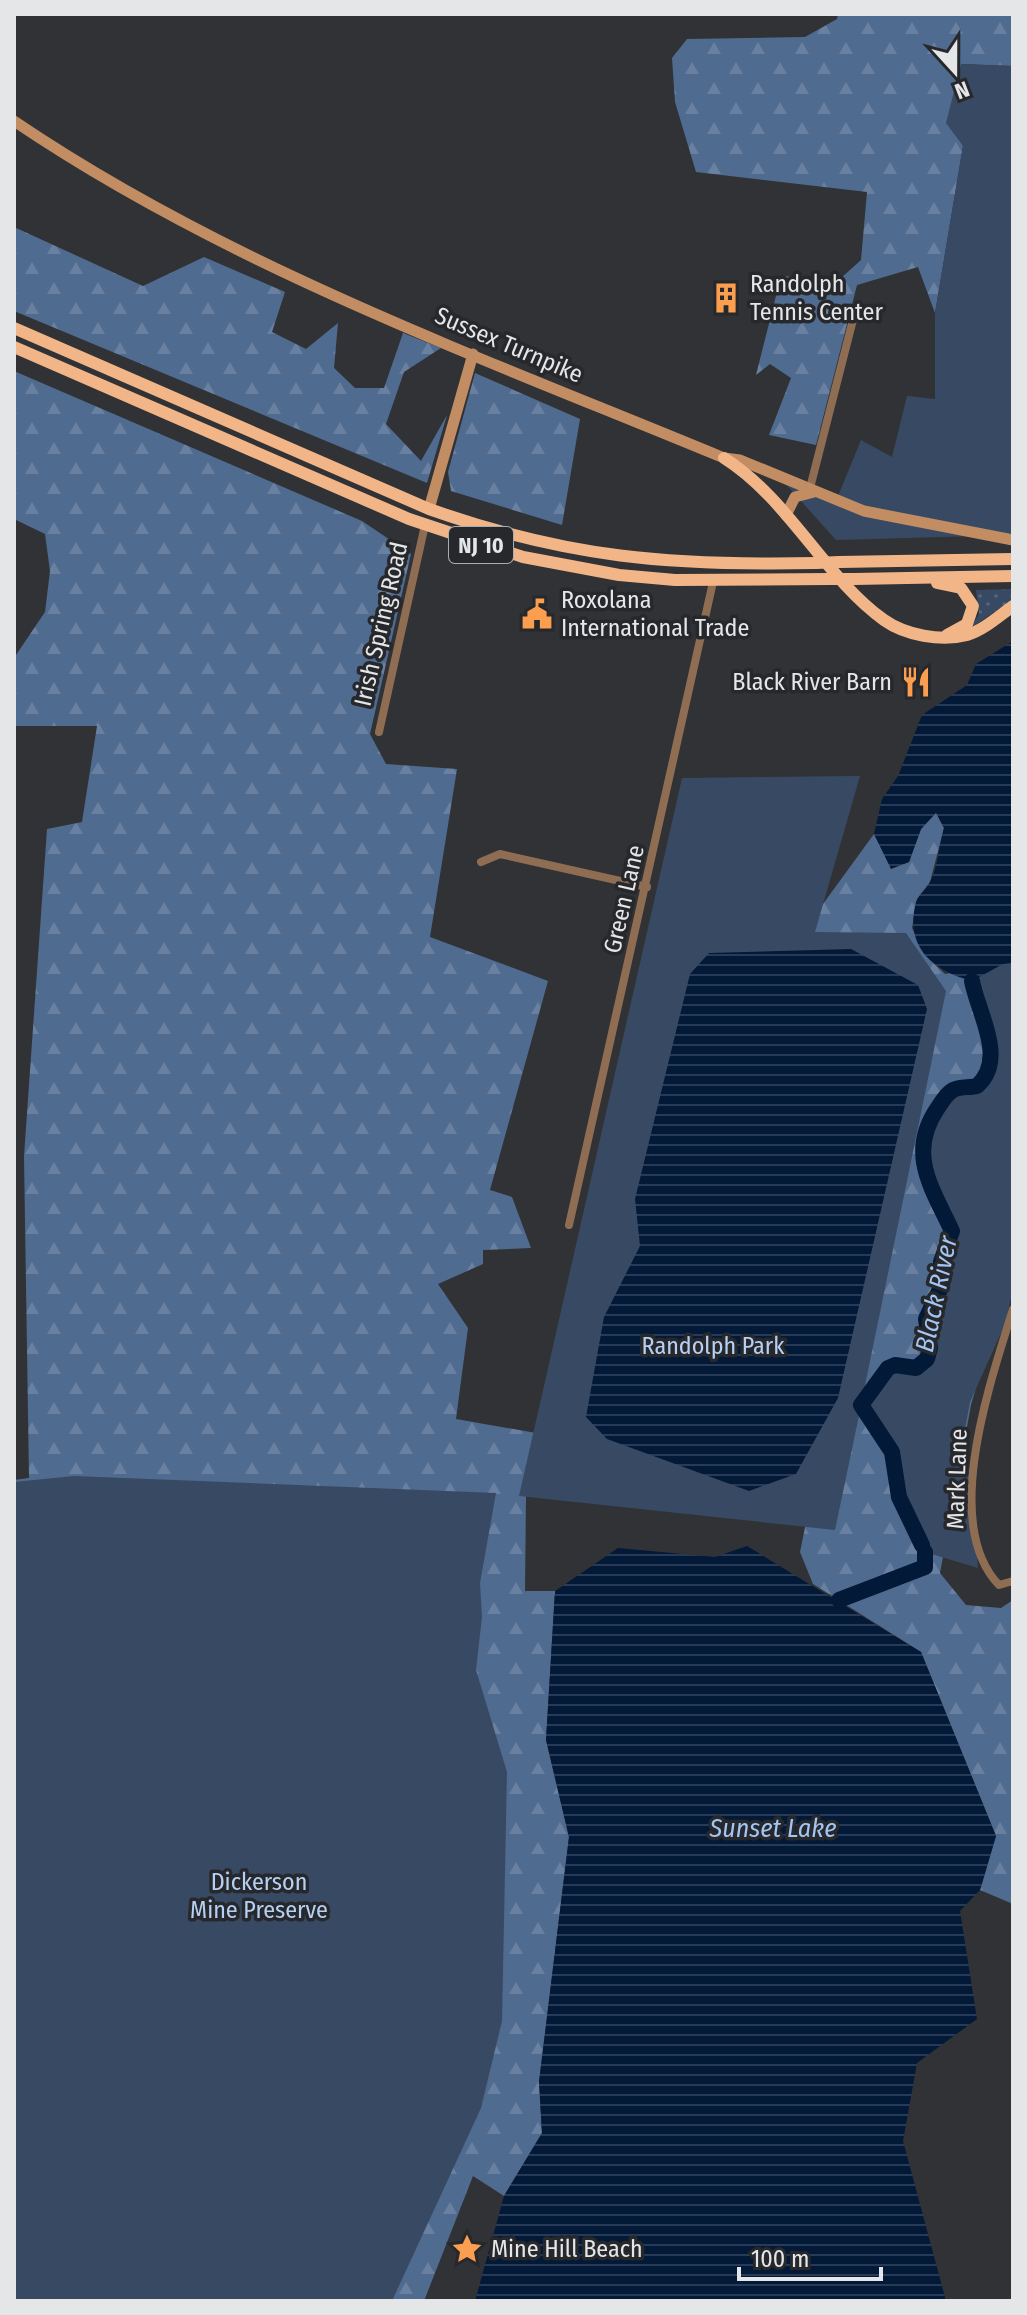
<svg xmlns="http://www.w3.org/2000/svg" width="1027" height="2315" viewBox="0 0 1027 2315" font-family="'Fira Sans Condensed',sans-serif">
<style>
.grass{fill:url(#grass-dots)}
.forest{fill:url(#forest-firs)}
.park{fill:#384a63}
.water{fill:url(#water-rules)}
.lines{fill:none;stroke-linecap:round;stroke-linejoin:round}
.river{stroke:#031938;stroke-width:16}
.minor{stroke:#8f6d53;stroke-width:8}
.secondary{stroke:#c38d63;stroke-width:11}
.trunk{stroke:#f2b588;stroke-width:12}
.trunk-bridge{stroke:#f2b588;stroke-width:12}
.labels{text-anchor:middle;stroke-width:7;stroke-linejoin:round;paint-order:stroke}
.shield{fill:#26282b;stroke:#abadaf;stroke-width:2}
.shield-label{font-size:22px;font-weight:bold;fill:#e4e6e7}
.poi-label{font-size:24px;fill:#e4e6e7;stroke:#26282b;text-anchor:start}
.street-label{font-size:24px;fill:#e4e6e7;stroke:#26282b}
.park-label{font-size:24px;fill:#b6d0f5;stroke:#26282b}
.water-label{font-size:26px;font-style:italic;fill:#a2c5f5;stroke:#26282b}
</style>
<defs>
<pattern id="grass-dots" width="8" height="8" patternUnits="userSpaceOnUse" patternTransform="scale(2)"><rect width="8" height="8" fill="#384a63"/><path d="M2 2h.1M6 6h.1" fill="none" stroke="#556479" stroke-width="1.8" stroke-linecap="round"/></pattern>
<pattern id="forest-firs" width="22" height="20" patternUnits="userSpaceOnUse" patternTransform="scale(2)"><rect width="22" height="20" fill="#506b90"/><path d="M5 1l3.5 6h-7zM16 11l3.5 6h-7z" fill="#6980a0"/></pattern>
<pattern id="water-rules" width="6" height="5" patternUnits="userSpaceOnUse" patternTransform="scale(2)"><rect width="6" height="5" fill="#031938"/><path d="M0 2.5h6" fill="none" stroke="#283a55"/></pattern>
</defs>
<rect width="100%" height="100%" fill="#303235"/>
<polygon class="grass" points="1013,589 1013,599 971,628 979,614 976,590"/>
<g class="forest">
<polygon points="838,14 1013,14 1013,66 961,64 963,146 935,313 918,267 857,285 816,445 769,435 791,378 770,364 756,375 781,276 840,279 861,260 867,192 696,172 675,102 672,58 687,39 805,37 837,19"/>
<polygon points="14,227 143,286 204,257 285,292 272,332 306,349 338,323 334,368 355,388 384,388 403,333 441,348 404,372 386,424 421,461 447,415 427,483 14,311"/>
<polygon points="14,371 362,521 411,554 370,734 386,764 457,769 430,937 548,981 490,1190 512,1197 531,1248 483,1250 483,1264 438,1284 468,1328 456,1419 536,1433 526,1494 525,1591 555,1591 546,1740 569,1837 539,2082 542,2133 504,2196 473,2176 424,2301 14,2301 14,1480 29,1478 24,1156 47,829 82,822 97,726 14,726 14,658 45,612 50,571 45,534 14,519"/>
<polygon points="475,373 580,419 562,525 451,491 448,472"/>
<polygon points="936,812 944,828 930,882 917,899 912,928 924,954 945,974 1003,964 1013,1113 1013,1262 971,1405 940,1573 966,1605 1001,1608 1013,1600 1013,1904 980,1890 996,1836 921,1652 813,1584 800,1552 812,1493 804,930 874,834 892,868 909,862 921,829"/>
</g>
<g class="park">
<polygon points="961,64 1013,66 1013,535 836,540 784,482 836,501 861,440 892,457 907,396 935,399 935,313 963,146 946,123"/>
<path d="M860,776L815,932L906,933L946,991L862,1400L888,1368L895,1365L916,1368L927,1359L930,1348L926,1319L942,1285L941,1262L952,1231C933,1188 906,1154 937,1109C942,1102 946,1095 953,1090C960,1086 969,1088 977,1086C1008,1059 977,1011 972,981L981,976L1013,863V1289L1005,1324L970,1402L965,1429L978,1568L925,1552L899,1497L892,1452L861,1406L835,1530L519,1496L682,778Z"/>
<polygon points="74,1476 496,1493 480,1583 482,1617 476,1670 507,1772 502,2021 481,2108 392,2301 14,2301 14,1482"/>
</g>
<g class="water">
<path d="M1013,641V963L1003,964L972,981C933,971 904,947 916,902C919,894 926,890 930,882C938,867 939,845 944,828L936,813L921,829L909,862L891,869L874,834L882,799L898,776L922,715L967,685L976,664Z"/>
<polygon points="851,949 918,985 927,1009 838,1398 796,1474 749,1491 607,1439 586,1417 604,1317 640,1246 635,1199 690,974 709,953"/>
<polygon points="747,1546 921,1652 996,1836 980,1890 960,1911 977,2019 917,2063 903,2141 946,2301 475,2301 504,2196 542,2133 539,2082 569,1837 546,1740 555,1591 618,1548 715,1557"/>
</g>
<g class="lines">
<g class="river">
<path d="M922,1545L899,1497L892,1452L861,1405L888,1368L895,1365L916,1368L927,1359L930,1348L926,1319L942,1285L941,1262L952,1231C932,1188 907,1154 937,1109C941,1103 946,1094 953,1090C960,1086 969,1088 977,1086C1008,1059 977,1011 972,981"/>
<polyline points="839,1600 925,1567 925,1552"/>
</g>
<g class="minor">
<polyline points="810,488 856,308"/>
<polyline points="379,732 425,525"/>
<polyline points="481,862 500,854 647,887"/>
<polyline points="569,1225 713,582"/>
<path d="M1013,1309C991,1380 940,1524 999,1585L1013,1581"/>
</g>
<g class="secondary">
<path d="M14,121C231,268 483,358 724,458L740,460L864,511L1013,540"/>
<polyline points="429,509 473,354"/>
<polyline points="786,515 795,497 814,492"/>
</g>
<g class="trunk">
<path d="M14,328L429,509C568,558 671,566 816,563"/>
<polyline points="14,347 409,519 523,557 619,575 675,580 831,579"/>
<path d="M724,458C789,499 825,578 884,620C905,635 941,642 967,635C984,630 999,616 1013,606"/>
<polyline points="839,562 1013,559"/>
<polyline points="854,579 1013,576"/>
<polyline points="937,583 961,588 973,606 967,624 947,635"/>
</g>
<g class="trunk-bridge">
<polyline points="816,563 839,562"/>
<polyline points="831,579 854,579"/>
</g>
</g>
<defs>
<g id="building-bare" transform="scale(2.4)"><path d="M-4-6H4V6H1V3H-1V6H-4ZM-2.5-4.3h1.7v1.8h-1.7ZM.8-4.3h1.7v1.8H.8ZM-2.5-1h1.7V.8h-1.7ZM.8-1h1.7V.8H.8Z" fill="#fb9e50" stroke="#26282b" stroke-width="2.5" paint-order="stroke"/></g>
<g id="civic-bare" transform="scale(2.4)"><path d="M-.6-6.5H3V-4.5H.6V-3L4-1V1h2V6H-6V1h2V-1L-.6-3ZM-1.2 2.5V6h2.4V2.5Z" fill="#fb9e50" stroke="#26282b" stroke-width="2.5" paint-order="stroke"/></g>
<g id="restaurant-bare" transform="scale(2.4)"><path d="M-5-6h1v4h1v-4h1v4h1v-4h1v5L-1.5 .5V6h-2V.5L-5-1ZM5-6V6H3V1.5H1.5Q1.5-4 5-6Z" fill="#fb9e50" stroke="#26282b" stroke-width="2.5" paint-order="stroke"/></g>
<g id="sight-bare" transform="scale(2.4)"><path d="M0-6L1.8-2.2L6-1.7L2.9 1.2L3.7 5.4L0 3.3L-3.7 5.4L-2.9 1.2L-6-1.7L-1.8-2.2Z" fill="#fb9e50" stroke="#26282b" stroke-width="2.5" paint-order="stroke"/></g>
</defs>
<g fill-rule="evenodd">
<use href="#building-bare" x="726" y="298"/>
<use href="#civic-bare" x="537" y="614"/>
<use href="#restaurant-bare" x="916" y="682"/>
<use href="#sight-bare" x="467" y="2249"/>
</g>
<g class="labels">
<rect class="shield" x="449" y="527" width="64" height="36" rx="6"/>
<g class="shield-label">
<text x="481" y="553">NJ 10</text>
</g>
<g class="poi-label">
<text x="750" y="292">Randolph<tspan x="750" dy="28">Tennis Center</tspan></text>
<text x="561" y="608">Roxolana<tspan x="561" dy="28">International Trade</tspan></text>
<text x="892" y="690" text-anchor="end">Black River Barn</text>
<text x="491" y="2257">Mine Hill Beach</text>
</g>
<g class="street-label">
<text transform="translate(509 345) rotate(23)" y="8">Sussex Turnpike</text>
<text transform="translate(381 624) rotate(-77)" y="8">Irish Spring Road</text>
<text transform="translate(624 899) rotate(-77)" y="8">Green Lane</text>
<text transform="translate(957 1479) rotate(-88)" y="8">Mark Lane</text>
</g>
<g class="park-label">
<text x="713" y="1354">Randolph Park</text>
<text x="259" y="1890">Dickerson<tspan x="259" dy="28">Mine Preserve</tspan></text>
</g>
<g class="water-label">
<text transform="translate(936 1294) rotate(-78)" y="9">Black River</text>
<text x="773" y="1837">Sunset Lake</text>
</g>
</g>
<rect width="1027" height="2315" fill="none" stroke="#e4e6e7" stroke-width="32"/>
<g transform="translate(955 72) rotate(159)" stroke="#26282b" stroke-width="6" paint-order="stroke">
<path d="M0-6L14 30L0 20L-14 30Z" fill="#e4e6e7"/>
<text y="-12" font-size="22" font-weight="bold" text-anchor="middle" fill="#e4e6e7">N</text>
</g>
<path d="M739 2267v12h142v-12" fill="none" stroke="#e4e6e7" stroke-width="4"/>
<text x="751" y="2267" font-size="24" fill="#e4e6e7" stroke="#26282b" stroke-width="6" paint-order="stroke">100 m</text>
</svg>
